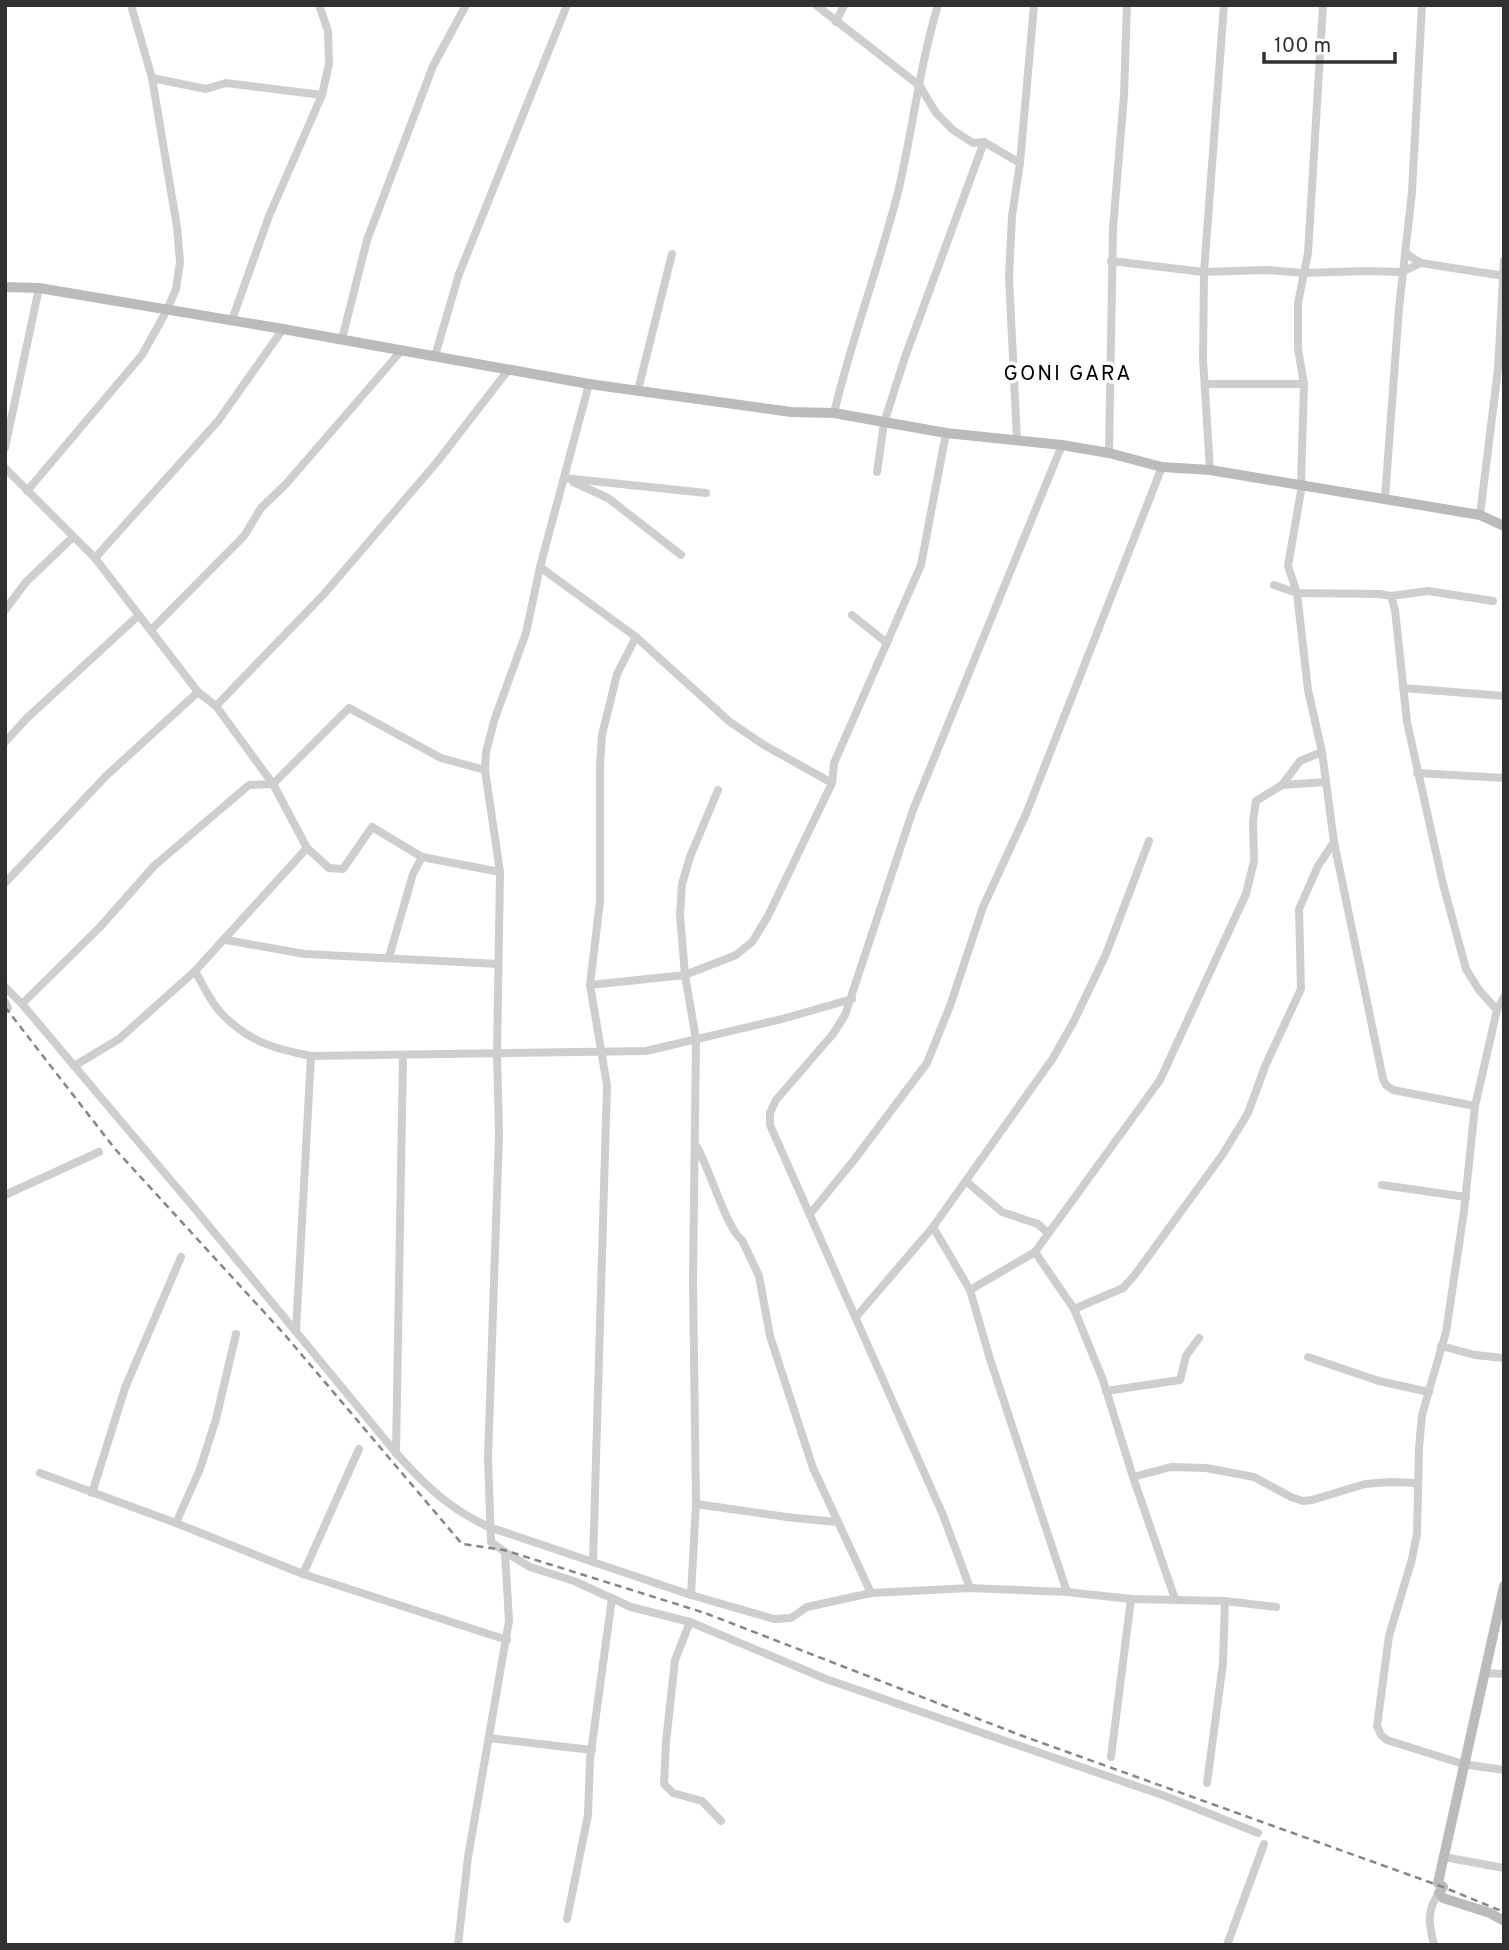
<svg xmlns="http://www.w3.org/2000/svg" width="1509" height="1950" viewBox="0 0 1509 1950" font-family="Overpass,sans-serif">
<style>
.lines{fill:none;stroke-linecap:round;stroke-linejoin:round}
.street{stroke:#cecece;stroke-width:8}
.secondary{stroke:#bbb;stroke-width:10}
.rail{stroke:#868686;stroke-width:2.5;stroke-dasharray:7 5;stroke-linecap:butt}
.labels{text-anchor:middle;stroke-width:7;stroke-linejoin:round;paint-order:stroke}
.quarter-label{font-size:21px;letter-spacing:2px;fill:#000;stroke:#fff}
</style>
<rect width="100%" height="100%" fill="#fff"/>
<g class="lines">
<g class="street">
<polyline points="816,5 920,86 936,113 953,130 973,143 984,142 1020,163"/>
<polyline points="836,22 844,5"/>
<polyline points="152,78 206,89 226,83 322,95"/>
<polyline points="1405,253 1421,263 1504,276"/>
<polyline points="1111,261 1204,272 1267,270 1304,273 1367,271 1402,272 1421,263"/>
<polyline points="232,320 269,216 322,95 329,64 328,31 319,5"/>
<polyline points="342,339 367,240 433,66 466,5"/>
<polyline points="435,356 459,274 567,5"/>
<polyline points="1205,384 1304,384"/>
<polyline points="638,390 672,254"/>
<path d="M834,413C852,337 880,264 899,188C913,127 920,64 938,5"/>
<polyline points="1017,439 1009,277 1012,216 1020,163 1034,5"/>
<polyline points="5,448 39,288"/>
<polyline points="1109,453 1113,228 1124,95 1127,5"/>
<polyline points="5,468 95,558 198,692 216,706 273,784 307,848 329,868 343,869 372,827 422,857 500,872"/>
<polyline points="1210,470 1203,359 1204,272 1224,5"/>
<polyline points="877,472 884,423 905,357 984,142"/>
<polyline points="564,478 706,493"/>
<polyline points="573,482 608,498 681,555"/>
<polyline points="1301,484 1304,384 1298,349 1298,303 1308,253 1323,5"/>
<polyline points="1302,485 1288,566 1297,593 1308,690 1322,752 1334,842 1383,1079 1386,1085 1393,1090 1475,1106"/>
<polyline points="27,491 142,355 167,310 176,289 180,262 177,227 152,78 131,5"/>
<polyline points="1385,498 1399,308 1412,192 1422,5"/>
<polyline points="1480,515 1498,369 1504,260"/>
<polyline points="95,558 218,421 283,329"/>
<polyline points="540,567 636,637 730,722 764,745 832,783"/>
<polyline points="1274,585 1297,593 1380,594 1391,596 1428,591 1493,601"/>
<polyline points="1391,596 1395,610 1407,722 1443,884 1466,969 1479,990 1497,1010"/>
<polyline points="5,610 26,582 73,537"/>
<polyline points="852,615 887,643"/>
<polyline points="151,630 244,536 261,508 286,484 401,351"/>
<polyline points="1403,688 1504,696"/>
<polyline points="216,706 325,593 437,462 509,369"/>
<polyline points="5,742 27,718 139,615"/>
<polyline points="1417,773 1504,778"/>
<polyline points="1282,785 1326,782"/>
<polyline points="5,883 106,776 198,692"/>
<polyline points="226,940 305,954 498,964"/>
<polyline points="389,957 413,874 422,857"/>
<path d="M195,971C203,985 211,1003 222,1014C249,1042 275,1049 311,1056L646,1051L782,1019L852,999"/>
<polyline points="590,985 685,975 736,955 752,942 768,916 832,783 834,763 921,565 946,433"/>
<path d="M5,987L22,1004L190,1203L396,1453C425,1485 449,1509 489,1527L691,1595L774,1619L791,1618L807,1607L871,1593L970,1588L1067,1592L1131,1599L1225,1601L1276,1607"/>
<polyline points="1504,997 1497,1010 1475,1106 1464,1211 1446,1332 1422,1415 1419,1448 1417,1533 1412,1559 1389,1636 1377,1726 1381,1735 1387,1740 1463,1764 1504,1770"/>
<polyline points="5,1002 8,1008 5,1010"/>
<polyline points="22,1004 100,927 154,866 249,785 273,784 349,708 441,758 485,770"/>
<polyline points="74,1066 119,1039 195,971 307,848"/>
<path d="M697,1147C709,1167 727,1230 742,1240L759,1276L770,1336L813,1468L871,1593"/>
<polyline points="966,1181 1002,1212 1038,1224 1048,1233"/>
<polyline points="1382,1185 1466,1197"/>
<polyline points="5,1195 99,1152"/>
<polyline points="810,1214 854,1160 927,1063 950,1006 983,907 1026,814 1162,467"/>
<polyline points="933,1227 970,1290 990,1359 1067,1592"/>
<polyline points="1035,1252 1074,1309 1103,1380 1133,1477 1175,1599"/>
<polyline points="970,1290 1035,1252 1160,1080 1246,894 1254,861 1253,821 1256,801 1282,785 1300,761 1322,752"/>
<polyline points="1074,1309 1123,1288 1134,1276 1223,1154 1248,1113 1266,1064 1301,989 1299,909 1318,866 1334,842"/>
<polyline points="856,1317 933,1227 1053,1058 1074,1021 1106,954 1149,841"/>
<polyline points="296,1331 311,1056"/>
<polyline points="1441,1346 1475,1355 1504,1358"/>
<polyline points="1308,1357 1379,1381 1429,1392"/>
<polyline points="1106,1391 1180,1380 1186,1356 1199,1338"/>
<polyline points="396,1453 403,1056"/>
<polyline points="40,1473 176,1523 303,1574 507,1640"/>
<polyline points="1133,1477 1171,1467 1206,1468 1254,1477 1291,1497 1303,1501 1312,1500 1365,1484 1390,1482 1418,1483"/>
<polyline points="92,1493 125,1388 181,1257"/>
<polyline points="696,1504 794,1518 838,1522"/>
<polyline points="176,1523 200,1469 216,1419 236,1334"/>
<polyline points="505,1552 530,1567 574,1581 631,1607 690,1622 826,1679 1165,1796 1258,1833"/>
<polyline points="593,1562 607,1085 590,985 600,901 600,766 602,735 617,674 636,637"/>
<polyline points="303,1574 359,1449"/>
<polyline points="970,1588 943,1515 770,1125 770,1113 776,1100 833,1034 845,1015 913,810 1062,445"/>
<polyline points="691,1595 696,1504 693,1282 696,1039 685,975 680,914 682,884 690,857 718,790"/>
<polyline points="690,1622 675,1660 666,1742 664,1784 673,1793 702,1801 721,1821"/>
<polyline points="1484,1673 1504,1674"/>
<polyline points="489,1738 592,1750"/>
<polyline points="1111,1757 1131,1599"/>
<polyline points="1207,1783 1223,1663 1225,1601"/>
<polyline points="1444,1857 1504,1868"/>
<polyline points="567,1919 588,1815 590,1759 612,1598"/>
<polyline points="458,1945 468,1857 509,1621 505,1552 491,1542 488,1458 499,1135 497,1053 500,872 485,770 486,752 495,718 526,633 540,567 589,384"/>
<polyline points="1227,1945 1264,1844"/>
<path d="M1434,1945C1429,1924 1426,1911 1439,1893"/>
</g>
<g class="secondary">
<polyline points="5,287 39,288 283,329 589,384 791,412 834,413 946,433 1062,445 1109,453 1162,467 1210,470 1480,515 1504,526"/>
<polyline points="1504,1586 1438,1883 1443,1887 1439,1893 1443,1898 1490,1913 1504,1921"/>
</g>
<polyline class="rail" points="5,1007 115,1149 285,1335 462,1544 504,1550 705,1613 1020,1735 1443,1887 1504,1912"/>
</g>
<g class="labels">
<g class="quarter-label">
<text x="1068" y="380">GONI GARA</text>
</g>
</g>
<rect width="1509" height="1950" fill="none" stroke="#313131" stroke-width="14"/>
<path d="M1264 52v10h131v-10" fill="none" stroke="#313131" stroke-width="3.5"/>
<text x="1274" y="52" font-size="21" fill="#313131" stroke="#ffffff" stroke-width="5" paint-order="stroke">100 m</text>
</svg>
